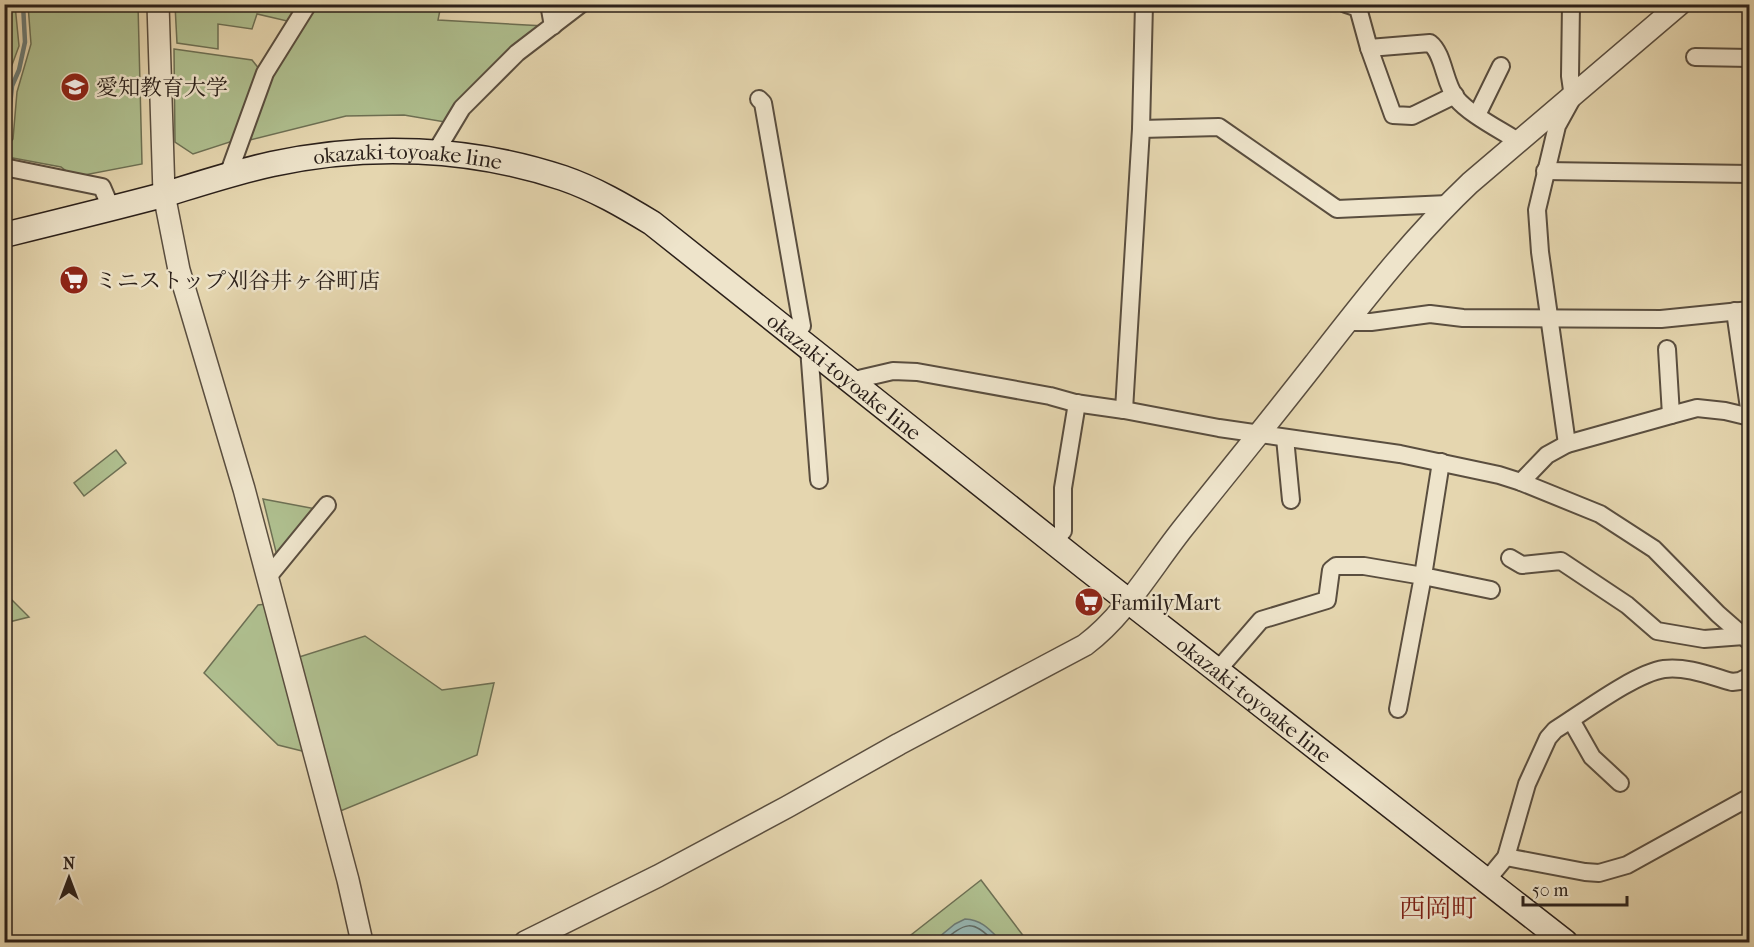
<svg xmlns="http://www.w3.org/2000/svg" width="1754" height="947" viewBox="0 0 1754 947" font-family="'IM FELL French Canon','Noto Serif JP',serif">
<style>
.green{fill:#afbf8f;stroke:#6d7054;stroke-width:1.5}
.water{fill:#97b7b2;stroke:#6c7b75;stroke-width:1.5}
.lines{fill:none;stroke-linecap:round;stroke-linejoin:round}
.shore{stroke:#616c66;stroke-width:1.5}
.stream{stroke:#6c7b75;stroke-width:4.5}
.minor-casing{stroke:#5a4e3f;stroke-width:20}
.tertiary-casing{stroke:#5a4e3f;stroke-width:24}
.secondary-casing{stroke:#2b201a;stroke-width:27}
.minor{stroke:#eee4cb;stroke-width:16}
.tertiary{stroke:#eee4cb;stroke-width:21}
.secondary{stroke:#eee4cb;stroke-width:24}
.labels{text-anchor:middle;stroke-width:5;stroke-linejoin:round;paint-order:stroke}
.poi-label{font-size:22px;fill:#2b201a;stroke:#eee4cb;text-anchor:start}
.street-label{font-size:22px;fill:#2b201a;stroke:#eee4cb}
.quarter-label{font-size:26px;fill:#7a1f14;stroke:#eee4cb}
</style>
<rect width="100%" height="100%" fill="#e5d6af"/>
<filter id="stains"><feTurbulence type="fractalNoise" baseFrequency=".00333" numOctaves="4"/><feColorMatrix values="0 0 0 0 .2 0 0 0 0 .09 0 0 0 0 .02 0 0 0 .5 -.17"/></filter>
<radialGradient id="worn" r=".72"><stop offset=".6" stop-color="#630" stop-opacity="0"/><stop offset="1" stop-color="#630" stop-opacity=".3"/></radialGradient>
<g class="green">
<polygon points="5,4 15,5 19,46 5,84"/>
<polygon points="28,5 138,5 142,164 74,177 61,167 13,158 5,159 4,151 13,139 17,92 31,44"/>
<polygon points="175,5 299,5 287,21 257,14 252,29 218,24 218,49 177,43"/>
<polygon points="317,5 441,5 438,20 544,26 445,122 404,115 346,116 246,141 272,74"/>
<polygon points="174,49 252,60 260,70 233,141 193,154 175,142"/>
<polygon points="116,450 126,463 84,496 74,483"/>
<polygon points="263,499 316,509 277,556"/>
<polygon points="10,598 29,617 5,623 5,599"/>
<polygon points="266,604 306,752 278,745 204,673 258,605"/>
<polygon points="365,636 442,690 494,683 477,755 338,812 296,658"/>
<polygon points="981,880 1028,942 902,942"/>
</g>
<path class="water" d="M965,919C983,920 990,930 1002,942H933L955,924Z"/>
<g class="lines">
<path class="shore" d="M942,942C965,923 972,918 994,942"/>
<polyline class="stream" points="4,139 7,136 12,86 19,70 25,42 23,4"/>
<g class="minor-casing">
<g id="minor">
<polyline points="549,4 553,26"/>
<polyline points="1346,4 1358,8 1369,48 1393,115 1412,116 1455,95"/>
<path d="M1369,48L1430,43C1444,54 1444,83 1456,98C1470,115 1501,130 1519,142"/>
<polyline points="1695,57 1750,58"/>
<polyline points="759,99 763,103 802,326 794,336"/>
<polyline points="1477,115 1501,66"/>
<polyline points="1141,129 1219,127 1337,209 1448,204"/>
<polyline points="435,153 462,108 517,53 581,4"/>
<polyline points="4,167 102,187 111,208"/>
<polyline points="1545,171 1750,174"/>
<polyline points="228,175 265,73 308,4"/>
<polyline points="1735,311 1750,415"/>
<polyline points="1347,322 1371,322 1430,314 1463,318 1661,319 1750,310"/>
<polyline points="809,348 819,480"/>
<polyline points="1667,349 1671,415"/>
<polyline points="850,381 893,371 917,372 1050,396 1075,403 1124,410 1219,428 1400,454 1499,475 1521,482 1600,514 1654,549 1718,614 1750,642"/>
<polyline points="1124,410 1141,129 1144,4"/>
<polyline points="1285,438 1291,500"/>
<polyline points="1567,444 1540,252 1537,210 1557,126 1573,97 1570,76 1571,4"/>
<polyline points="1441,462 1423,576 1491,590"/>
<polyline points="1521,482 1547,455 1567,444 1671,415 1697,408 1725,411 1750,417"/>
<polyline points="1054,542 1063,531 1063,488 1077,403"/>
<polyline points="1510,558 1522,565 1561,561 1627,605 1657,631 1704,639 1744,636"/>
<polyline points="268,577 327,505"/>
<polyline points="1217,671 1261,620 1327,600 1331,570 1336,566 1364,566 1423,576 1398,709"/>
<polyline points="1571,720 1592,757 1620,783"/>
<polyline points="1506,857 1585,872 1599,873 1627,865 1750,797"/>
<path d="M1487,880L1506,857L1527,784L1548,738L1555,730C1581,714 1635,673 1664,669C1686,666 1711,676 1732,682L1740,681L1750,676"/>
</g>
</g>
<g class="tertiary-casing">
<g id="tertiary">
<polyline points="158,4 164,194 179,270 244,489 348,880 362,942"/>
<path d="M525,942L658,876L787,807L899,744L1085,645C1126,614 1152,567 1184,527C1228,472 1272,418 1315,363C1364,300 1412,238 1470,183L1680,4"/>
</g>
</g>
<g class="secondary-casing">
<g id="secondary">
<path id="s1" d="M4,235C57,222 110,209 163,195C199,184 235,172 272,164C368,143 470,147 563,178C595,189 624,206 652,223L1086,568L1565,942"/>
</g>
</g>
<use href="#minor" class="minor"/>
<use href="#tertiary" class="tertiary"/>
<use href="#secondary" class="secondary"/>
</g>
<defs>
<g id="university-disc" transform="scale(1.5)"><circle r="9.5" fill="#8f2418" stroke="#eee4cb"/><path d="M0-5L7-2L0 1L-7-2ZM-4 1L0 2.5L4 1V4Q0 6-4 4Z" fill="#fff"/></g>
<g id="supermarket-disc" transform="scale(1.5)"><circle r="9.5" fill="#8f2418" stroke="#eee4cb"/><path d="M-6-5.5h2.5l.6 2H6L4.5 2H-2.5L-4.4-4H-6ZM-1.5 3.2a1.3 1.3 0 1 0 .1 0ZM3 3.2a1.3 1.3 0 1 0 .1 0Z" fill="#fff"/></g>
</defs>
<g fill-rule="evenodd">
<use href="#university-disc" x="75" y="87"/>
<use href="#supermarket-disc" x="74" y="280"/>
<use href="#supermarket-disc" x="1089" y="602"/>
</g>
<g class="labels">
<g class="poi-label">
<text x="96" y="95">愛知教育大学</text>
<text x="95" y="288">ミニストップ刈谷井ヶ谷町店</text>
<text x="1110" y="610">FamilyMart</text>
</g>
<g class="street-label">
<text dy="8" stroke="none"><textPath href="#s1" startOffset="414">okazaki-toyoake line</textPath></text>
<text dy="8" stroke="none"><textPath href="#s1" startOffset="918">okazaki-toyoake line</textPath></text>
<text dy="8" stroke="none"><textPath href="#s1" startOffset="1440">okazaki-toyoake line</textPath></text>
</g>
<g class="quarter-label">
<text x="1438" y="917">西岡町</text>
</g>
</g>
<rect width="1754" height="947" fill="none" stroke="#e5d6af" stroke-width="24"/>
<rect x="6" y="6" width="1742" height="935" fill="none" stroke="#2b201a" stroke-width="3"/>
<rect x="12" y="12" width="1730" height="923" fill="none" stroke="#2b201a" stroke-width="1.5"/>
<g transform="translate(69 878)" stroke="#eee4cb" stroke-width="4.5" paint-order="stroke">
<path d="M0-4.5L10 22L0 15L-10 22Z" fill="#2b201a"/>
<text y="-9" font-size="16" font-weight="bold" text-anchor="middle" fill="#2b201a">N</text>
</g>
<path d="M1523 896v9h104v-9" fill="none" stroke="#2b201a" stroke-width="3"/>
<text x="1532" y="896" font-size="18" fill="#2b201a" stroke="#eee4cb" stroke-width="4.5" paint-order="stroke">50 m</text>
<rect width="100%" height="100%" filter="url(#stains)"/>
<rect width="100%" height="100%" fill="url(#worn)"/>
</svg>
